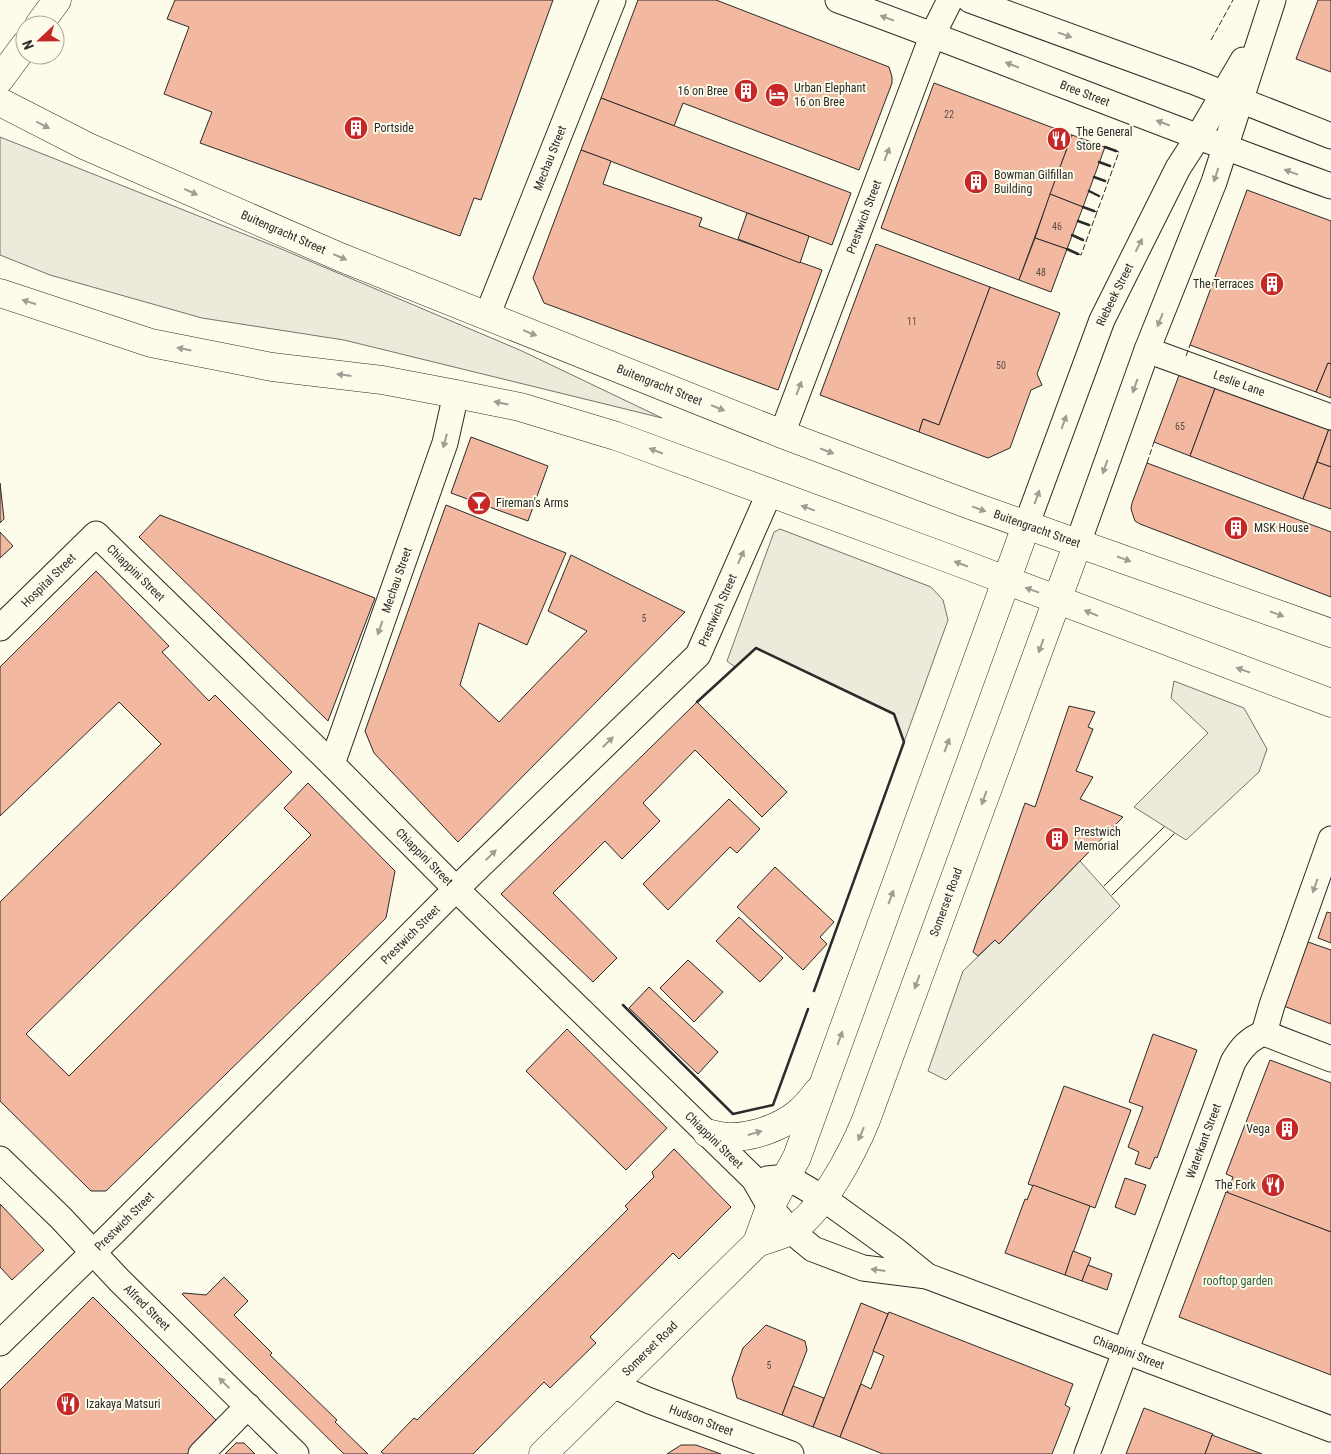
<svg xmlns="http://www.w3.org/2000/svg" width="1331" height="1454" viewBox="0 0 1331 1454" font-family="'Roboto Condensed',sans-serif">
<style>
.green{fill:#ecebdb;stroke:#74746e}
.building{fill:#f2b8a0;stroke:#2b2b2b}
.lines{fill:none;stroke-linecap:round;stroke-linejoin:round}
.street-casing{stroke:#2b2b2b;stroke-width:27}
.secondary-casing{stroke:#2b2b2b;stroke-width:29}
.primary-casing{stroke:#2b2b2b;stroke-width:29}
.street{stroke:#fdfbea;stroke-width:25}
.secondary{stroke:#fdfbea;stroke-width:28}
.primary{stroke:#fdfbea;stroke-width:28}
.tram{stroke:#2b2b2b;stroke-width:1}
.fence{stroke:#2b2b2b;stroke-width:1;stroke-dasharray:6 2.5;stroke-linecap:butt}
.wall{stroke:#2b2b2b;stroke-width:2.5}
.oneway{fill:#9e9d94}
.labels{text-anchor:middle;stroke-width:4;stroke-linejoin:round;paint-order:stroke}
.number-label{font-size:10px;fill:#5d4e48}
.poi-label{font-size:12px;fill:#2b2b2b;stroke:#fdfbea;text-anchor:start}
.street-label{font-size:12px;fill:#2b2b2b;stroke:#fdfbea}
.park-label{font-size:12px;fill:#34623c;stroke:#fdfbea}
</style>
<rect width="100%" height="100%" fill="#fdfbea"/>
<g class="green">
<polygon points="0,137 279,248 522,351 662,418 344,340 202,318 50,275 0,255"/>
<polygon points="780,529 931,587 943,600 948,620 904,742 894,714 756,648 735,667 727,661 774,532"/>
<polygon points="1174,681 1244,708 1267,749 1259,772 1186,840 1134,807 1208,733 1171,698"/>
<polygon points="1080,861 1120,906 946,1080 928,1071 963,971 995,940 999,944"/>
</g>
<g class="building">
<polygon points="175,0 553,0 481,200 474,198 460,236 200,143 212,112 164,94 189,27 167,19"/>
<polygon points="638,0 716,0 889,67 892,77 892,83 859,170 683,103 674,126 601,98"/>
<polygon points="1318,0 1331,0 1331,72 1296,59"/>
<polygon points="934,83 1072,135 1019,280 881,228"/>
<polygon points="601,98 851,193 832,245 581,150"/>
<polygon points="1072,135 1105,147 1083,207 1050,194"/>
<polygon points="581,150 611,161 603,184 702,218 699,226 822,270 778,390 544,303 533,278"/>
<polygon points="1247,190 1331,221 1331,364 1328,363 1316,392 1190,345"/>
<polygon points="1050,194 1083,207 1067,249 1035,238"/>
<polygon points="747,213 809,236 800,263 738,239"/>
<polygon points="1035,238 1067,249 1051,292 1019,280"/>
<polygon points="876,244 990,287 939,425 923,419 919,432 820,395"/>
<polygon points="990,287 1060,313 1037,374 1042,385 1031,390 1010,448 988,458 919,432 923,419 939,425"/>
<polygon points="1328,363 1331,364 1331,398 1316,392"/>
<polygon points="1181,370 1217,383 1190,456 1154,442"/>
<polygon points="1217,383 1330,426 1303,499 1190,456"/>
<polygon points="1330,426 1331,426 1331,467 1317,462"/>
<polygon points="471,437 548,466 528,521 451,493"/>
<polygon points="1317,462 1331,467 1331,509 1303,499"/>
<polygon points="1147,463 1331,532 1331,597 1140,524 1135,521 1131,509 1132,503"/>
<polygon points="0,483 4,519 0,523"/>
<polygon points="446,505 566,553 527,645 479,623 460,685 499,722 587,631 548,611 571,555 685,612 458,842 374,753 365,731"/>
<polygon points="160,515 375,598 328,721 139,537"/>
<polygon points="0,532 13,546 0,558"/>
<polygon points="96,571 169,646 162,652 209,701 215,695 292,772 26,1034 69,1076 311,835 284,808 308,783 395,871 386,918 106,1191 91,1191 0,1101 0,902 161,744 119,702 0,816 0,667"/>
<polygon points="697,702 787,792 762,817 695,750 643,803 660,821 622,859 605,841 553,893 617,958 593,982 501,894"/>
<polygon points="1069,706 1095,712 1088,727 1093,729 1076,771 1093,777 1080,799 1123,817 999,944 995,940 978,956 973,952 1025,803 1035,807"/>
<polygon points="729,799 760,829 737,853 730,847 668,910 643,884"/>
<polygon points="775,867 834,922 820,937 827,944 803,970 737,907"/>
<polygon points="1327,912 1331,913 1331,943 1318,938"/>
<polygon points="739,917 783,958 760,982 716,941"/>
<polygon points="1305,941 1331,950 1331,1024 1281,1005"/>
<polygon points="688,960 723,992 694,1022 660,988"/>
<polygon points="649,987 718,1052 698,1074 629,1008"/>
<polygon points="567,1029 667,1128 626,1170 526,1071"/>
<polygon points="1153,1034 1197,1050 1157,1158 1155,1157 1150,1169 1135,1164 1139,1152 1128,1147 1143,1107 1129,1102"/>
<polygon points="1270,1060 1331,1083 1331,1232 1227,1193 1233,1177 1226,1174"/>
<polygon points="1064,1086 1131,1110 1095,1208 1028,1184"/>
<polygon points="674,1149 731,1207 679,1259 673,1253 590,1337 596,1343 550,1388 544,1382 473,1454 384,1454 381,1452 414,1418 417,1420 628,1209 625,1206 654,1177 652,1172"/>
<polygon points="1125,1178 1146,1185 1135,1215 1115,1207"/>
<polygon points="1033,1185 1090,1206 1065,1275 1005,1253 1025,1199 1027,1200"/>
<polygon points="1226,1192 1331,1232 1331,1375 1179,1317"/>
<polygon points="0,1204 44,1250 12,1280 0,1267"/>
<polygon points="1073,1251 1091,1258 1082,1281 1065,1275"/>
<polygon points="1088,1265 1112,1274 1107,1290 1082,1281"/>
<polygon points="224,1277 248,1301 234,1315 272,1353 270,1355 337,1420 335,1422 368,1454 344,1454 182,1294 184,1293 206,1295"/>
<polygon points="93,1297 218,1422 187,1454 0,1454 0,1390"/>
<polygon points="861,1303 888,1314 840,1437 813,1427"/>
<polygon points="889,1312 1073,1384 1065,1405 1070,1408 1052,1454 883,1454 840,1437 861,1384 871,1389 884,1356 873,1351"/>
<polygon points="766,1325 805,1341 807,1350 782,1415 737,1398 732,1379 743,1348"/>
<polygon points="793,1386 824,1398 813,1427 782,1415"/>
<polygon points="1144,1408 1213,1434 1205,1454 1126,1454"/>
<polygon points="1212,1435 1262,1454 1205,1454"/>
<polygon points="236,1443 244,1443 255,1454 225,1454"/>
<polygon points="681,1445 696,1445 721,1454 667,1454"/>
</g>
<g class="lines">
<g class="street-casing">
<g id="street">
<path id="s1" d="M838,0C1003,60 1166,127 1331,186"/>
<polyline points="970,0 1192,81 1331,136"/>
<path id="s2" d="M487,316L613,0"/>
<path id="s3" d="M1147,350L1331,417"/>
<path id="s4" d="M782,434L933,34L950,0"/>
<path id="s5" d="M1026,526L1102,320L1178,168L1198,137L1243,60"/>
<polyline points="1078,543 1147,350 1214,182 1273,0"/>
<path id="s6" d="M0,628L96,534L332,764L456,889L754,1179L770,1207L790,1230L813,1249L863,1268L927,1276L1331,1429"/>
<path id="s7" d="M332,764L445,443L456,394"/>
<polyline points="1264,1033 1272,1005 1331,839"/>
<polyline points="1264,1033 1331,1059"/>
<path id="s8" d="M0,1159L61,1218L119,1280L296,1454"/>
<polyline points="767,1179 787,1177 823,1198 895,1250 927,1276"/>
<path id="s9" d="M0,1343L114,1232L456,889L698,655L769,494"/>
<path id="s10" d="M612,1385L650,1401L791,1454"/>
<polyline points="201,1454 248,1406"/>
<path id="s11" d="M1087,1454L1233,1062C1241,1048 1249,1039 1264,1033"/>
</g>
</g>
<g class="secondary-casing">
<g id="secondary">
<polyline points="39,25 57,0"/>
<polyline points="0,79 25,45"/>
<path d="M707,1133C715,1135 723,1137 731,1137C753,1137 779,1128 797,1114C805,1108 812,1099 818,1091"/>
<polyline points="757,1243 770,1207 797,1157 1026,526"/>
<path id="s12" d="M543,1454L757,1243C768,1239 780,1236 790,1231C821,1214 853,1152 866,1120L1078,543"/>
</g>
</g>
<g class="primary-casing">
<g id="primary">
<path id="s13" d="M0,102L86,146L340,257L782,434L970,505L1331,633"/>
<polyline points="0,293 151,343 272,367 382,380 456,394 520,407 616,436 950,559 1331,703"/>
</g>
</g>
<use href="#street" class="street"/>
<use href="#secondary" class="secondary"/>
<use href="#primary" class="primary"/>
<g class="tram">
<polyline points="1104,886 1164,827"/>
<polyline points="1112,895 1174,834"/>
</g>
<g class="fence">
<polyline points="1211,40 1233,0"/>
<polyline points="1078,254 1081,255 1097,212 1094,211 1097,212 1119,152 1116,151"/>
<polyline points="1186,356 1190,345"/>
<polyline points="1147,463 1154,442"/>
</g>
<g class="wall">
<polyline points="1105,147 1116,151"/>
<polyline points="1099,162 1110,166"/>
<polyline points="1094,177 1105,181"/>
<polyline points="1089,191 1099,196"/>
<polyline points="1083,207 1094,211"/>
<polyline points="1078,221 1089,225"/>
<polyline points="1072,235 1083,240"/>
<polyline points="1067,249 1078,254"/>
<polyline points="697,702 756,648 894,714 904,742 814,991"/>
<polyline points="623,1005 733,1114 773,1105 808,1009"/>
</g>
</g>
<defs><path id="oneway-solid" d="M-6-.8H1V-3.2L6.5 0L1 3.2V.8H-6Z" transform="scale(1.25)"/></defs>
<g class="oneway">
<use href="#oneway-solid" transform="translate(887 18) rotate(-160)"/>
<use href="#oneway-solid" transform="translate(1065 35) rotate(20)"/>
<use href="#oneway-solid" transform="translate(1012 65) rotate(-159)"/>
<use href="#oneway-solid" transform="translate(1163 123) rotate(-159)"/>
<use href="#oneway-solid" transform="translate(43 125) rotate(27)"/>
<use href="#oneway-solid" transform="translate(887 154) rotate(-69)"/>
<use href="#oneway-solid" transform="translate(1291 172) rotate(-160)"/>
<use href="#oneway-solid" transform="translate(1216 175) rotate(108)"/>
<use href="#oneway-solid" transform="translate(191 192) rotate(24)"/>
<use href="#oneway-solid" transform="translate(1139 245) rotate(-63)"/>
<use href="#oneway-solid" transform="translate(340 257) rotate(23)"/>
<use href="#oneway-solid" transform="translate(29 302) rotate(-162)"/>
<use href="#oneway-solid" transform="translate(1160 320) rotate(112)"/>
<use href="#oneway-solid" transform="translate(530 333) rotate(22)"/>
<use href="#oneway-solid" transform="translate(184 349) rotate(-169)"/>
<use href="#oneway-solid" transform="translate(344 375) rotate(-173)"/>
<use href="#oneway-solid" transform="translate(1135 386) rotate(110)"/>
<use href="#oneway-solid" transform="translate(799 388) rotate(-69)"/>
<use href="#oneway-solid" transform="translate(501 403) rotate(-168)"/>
<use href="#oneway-solid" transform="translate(718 408) rotate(22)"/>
<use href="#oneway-solid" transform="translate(1064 422) rotate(-70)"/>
<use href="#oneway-solid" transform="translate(445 441) rotate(105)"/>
<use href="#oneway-solid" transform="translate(656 451) rotate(-159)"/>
<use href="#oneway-solid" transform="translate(827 451) rotate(21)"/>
<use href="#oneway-solid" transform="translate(1105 467) rotate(110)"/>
<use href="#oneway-solid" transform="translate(1037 497) rotate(-70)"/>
<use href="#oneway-solid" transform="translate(808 508) rotate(-160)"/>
<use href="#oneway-solid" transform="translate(979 509) rotate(20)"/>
<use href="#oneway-solid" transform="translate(741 557) rotate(-66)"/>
<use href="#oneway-solid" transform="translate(1124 559) rotate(19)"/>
<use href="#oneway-solid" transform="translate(961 564) rotate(-159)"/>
<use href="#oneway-solid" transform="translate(1032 590) rotate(-160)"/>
<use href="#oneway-solid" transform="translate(1091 613) rotate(-158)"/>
<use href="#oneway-solid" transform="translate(1277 614) rotate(20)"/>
<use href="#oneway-solid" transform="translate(380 628) rotate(109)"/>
<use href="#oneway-solid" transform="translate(1041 646) rotate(110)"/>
<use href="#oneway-solid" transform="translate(1243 670) rotate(-160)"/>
<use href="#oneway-solid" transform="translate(608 742) rotate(-44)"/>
<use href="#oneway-solid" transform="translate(947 745) rotate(-70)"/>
<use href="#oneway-solid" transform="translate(984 798) rotate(110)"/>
<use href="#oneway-solid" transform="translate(491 855) rotate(-44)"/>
<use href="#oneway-solid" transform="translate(1315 886) rotate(110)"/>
<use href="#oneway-solid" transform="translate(891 897) rotate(-70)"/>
<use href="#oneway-solid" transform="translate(917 982) rotate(110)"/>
<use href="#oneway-solid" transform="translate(840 1038) rotate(-70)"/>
<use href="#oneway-solid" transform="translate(755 1133) rotate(-16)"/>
<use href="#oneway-solid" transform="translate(861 1134) rotate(113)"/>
<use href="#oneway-solid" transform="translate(878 1270) rotate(-173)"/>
<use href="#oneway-solid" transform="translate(224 1383) rotate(-136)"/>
</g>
<defs>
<g id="building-disc" transform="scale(1.25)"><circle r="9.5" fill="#c62828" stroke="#fdfbea"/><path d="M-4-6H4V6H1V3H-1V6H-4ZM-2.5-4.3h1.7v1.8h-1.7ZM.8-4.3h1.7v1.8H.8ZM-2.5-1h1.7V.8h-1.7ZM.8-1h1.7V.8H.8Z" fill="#fff"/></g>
<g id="hotel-disc" transform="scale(1.25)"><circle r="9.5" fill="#c62828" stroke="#fdfbea"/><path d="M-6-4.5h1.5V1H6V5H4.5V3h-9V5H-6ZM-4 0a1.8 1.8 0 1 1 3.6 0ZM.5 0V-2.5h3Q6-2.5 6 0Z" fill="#fff"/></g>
<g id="restaurant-disc" transform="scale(1.25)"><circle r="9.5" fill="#c62828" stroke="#fdfbea"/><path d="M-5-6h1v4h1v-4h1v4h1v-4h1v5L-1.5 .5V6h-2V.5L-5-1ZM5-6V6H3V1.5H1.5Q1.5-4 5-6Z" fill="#fff"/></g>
<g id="bar-disc" transform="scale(1.25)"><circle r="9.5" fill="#c62828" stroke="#fdfbea"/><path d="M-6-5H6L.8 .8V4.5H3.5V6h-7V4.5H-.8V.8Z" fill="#fff"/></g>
</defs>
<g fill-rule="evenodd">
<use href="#building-disc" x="746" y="91"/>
<use href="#hotel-disc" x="777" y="95"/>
<use href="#building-disc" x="356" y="128"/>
<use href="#restaurant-disc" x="1059" y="139"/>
<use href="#building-disc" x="976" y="182"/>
<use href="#building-disc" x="1272" y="284"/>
<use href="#bar-disc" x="479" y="503"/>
<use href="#building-disc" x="1236" y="528"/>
<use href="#building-disc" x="1057" y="839"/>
<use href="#building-disc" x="1287" y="1129"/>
<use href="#restaurant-disc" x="1273" y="1185"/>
<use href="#restaurant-disc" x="68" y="1404"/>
</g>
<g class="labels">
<g class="number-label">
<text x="949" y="118">22</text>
<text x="1057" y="230">46</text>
<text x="1041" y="276">48</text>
<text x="912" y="325">11</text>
<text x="1001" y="369">50</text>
<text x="1180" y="430">65</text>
<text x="644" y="622">5</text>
<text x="769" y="1369">5</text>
</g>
<g class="poi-label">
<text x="794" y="92">Urban Elephant<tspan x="794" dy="14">16 on Bree</tspan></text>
<text x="728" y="95" text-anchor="end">16 on Bree</text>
<text x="374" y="132">Portside</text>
<text x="1076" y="136">The General<tspan x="1076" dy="14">Store</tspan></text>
<text x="994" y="179">Bowman Gilfillan<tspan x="994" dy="14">Building</tspan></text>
<text x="1254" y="288" text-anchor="end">The Terraces</text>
<text x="496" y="507">Fireman's Arms</text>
<text x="1254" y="532">MSK House</text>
<text x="1074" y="836">Prestwich<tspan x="1074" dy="14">Memorial</tspan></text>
<text x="1270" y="1133" text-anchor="end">Vega</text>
<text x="1256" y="1189" text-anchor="end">The Fork</text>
<text x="86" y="1408">Izakaya Matsuri</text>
</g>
<g class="street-label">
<text dy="4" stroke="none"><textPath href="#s1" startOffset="264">Bree Street</textPath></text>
<text dy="4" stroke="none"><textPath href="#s2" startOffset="170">Mechau Street</textPath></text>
<text dy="4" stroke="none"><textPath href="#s4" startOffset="232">Prestwich Street</textPath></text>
<text dy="4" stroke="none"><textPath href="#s13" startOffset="312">Buitengracht Street</textPath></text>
<text dy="4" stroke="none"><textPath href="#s5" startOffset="248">Riebeek Street</textPath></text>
<text dy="4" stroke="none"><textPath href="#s13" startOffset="718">Buitengracht Street</textPath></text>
<text dy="4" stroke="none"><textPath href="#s3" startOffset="98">Leslie Lane</textPath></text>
<text dy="4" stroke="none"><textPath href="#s13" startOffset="1122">Buitengracht Street</textPath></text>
<text dy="4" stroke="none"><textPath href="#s6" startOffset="190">Chiappini Street</textPath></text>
<text dy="4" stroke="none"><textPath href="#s7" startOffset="195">Mechau Street</textPath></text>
<text dy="4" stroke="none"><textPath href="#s6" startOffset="68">Hospital Street</textPath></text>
<text dy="4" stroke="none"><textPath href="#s9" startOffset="1029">Prestwich Street</textPath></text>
<text dy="4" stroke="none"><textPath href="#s6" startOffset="595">Chiappini Street</textPath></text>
<text dy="4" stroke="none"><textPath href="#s12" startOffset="704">Somerset Road</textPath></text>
<text dy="4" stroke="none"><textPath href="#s9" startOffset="579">Prestwich Street</textPath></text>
<text dy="4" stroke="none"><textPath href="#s6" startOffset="1000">Chiappini Street</textPath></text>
<text dy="4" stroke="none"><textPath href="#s11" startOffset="334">Waterkant Street</textPath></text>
<text dy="4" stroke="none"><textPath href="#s9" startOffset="174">Prestwich Street</textPath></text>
<text dy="4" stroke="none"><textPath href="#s8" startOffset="209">Alfred Street</textPath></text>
<text dy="4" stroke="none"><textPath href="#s12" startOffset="150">Somerset Road</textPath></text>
<text dy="4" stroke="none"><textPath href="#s6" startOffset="1482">Chiappini Street</textPath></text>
<text dy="4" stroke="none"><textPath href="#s10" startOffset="96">Hudson Street</textPath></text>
</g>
<g class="park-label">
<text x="1238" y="1285">rooftop garden</text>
</g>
</g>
<g transform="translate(40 40) rotate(248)"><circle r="24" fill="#fdfbea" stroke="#a9a89e"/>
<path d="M0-4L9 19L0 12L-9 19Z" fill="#c62828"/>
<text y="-8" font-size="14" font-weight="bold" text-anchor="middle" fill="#2b2b2b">N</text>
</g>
</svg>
